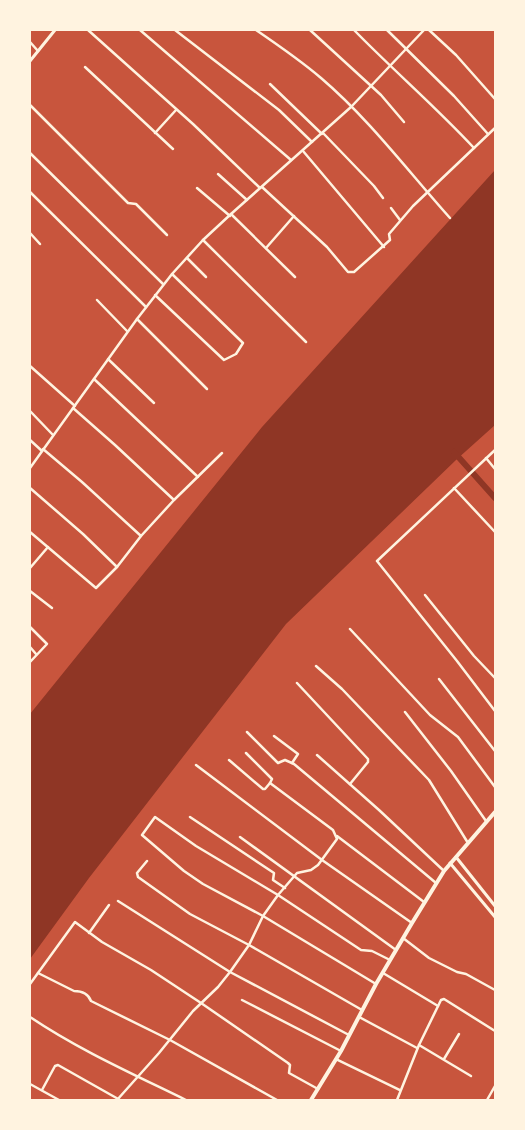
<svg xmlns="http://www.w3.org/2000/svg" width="525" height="1130" viewBox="0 0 525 1130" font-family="'Open Sans',sans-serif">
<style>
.water{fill:#8f3625}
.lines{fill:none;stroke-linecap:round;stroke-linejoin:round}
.canal{stroke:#8f3625;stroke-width:6}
.minor{stroke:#fff3e0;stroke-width:2.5}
.tertiary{stroke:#fff3e0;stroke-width:3}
.secondary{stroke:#fff3e0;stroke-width:4}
</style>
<rect width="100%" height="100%" fill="#c8553d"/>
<polygon class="water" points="495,170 495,425 456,460 286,624 89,878 30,959 30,714 262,427"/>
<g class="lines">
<polyline class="canal" points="454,452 495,498"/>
<g class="minor">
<polyline points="88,30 193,124 260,188"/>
<polyline points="140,30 291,160"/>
<polyline points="175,30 279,110 312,142"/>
<path d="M256,30C278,45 300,60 321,78C369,119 408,171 450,218"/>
<polyline points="310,30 381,95 404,122"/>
<path d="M354,30C393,70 436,107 474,148"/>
<polyline points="387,30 454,96 488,134"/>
<polyline points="429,30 456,55 495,99"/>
<polyline points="30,42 38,51"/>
<polyline points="85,67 173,149"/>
<polyline points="270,84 322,134"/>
<polyline points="30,105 128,203 136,204 167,235"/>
<polyline points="155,133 176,110"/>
<polyline points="323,133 374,186 383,198"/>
<polyline points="303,151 384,247"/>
<polyline points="30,153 163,284"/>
<polyline points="218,174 247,200"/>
<polyline points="262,187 327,247 348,272 354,272 390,240 389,234 413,206 495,128"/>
<polyline points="197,188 230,216"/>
<polyline points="30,192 146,307"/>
<polyline points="391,208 400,220"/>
<polyline points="231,214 295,277"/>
<polyline points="30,233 40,244"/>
<polyline points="203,240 306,342"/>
<polyline points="266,248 294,216"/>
<polyline points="187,258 206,277"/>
<polyline points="155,295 224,360 236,354 243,343 172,274"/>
<polyline points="97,300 127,331"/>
<polyline points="137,319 207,389"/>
<polyline points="108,359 154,403"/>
<polyline points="30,366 75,406"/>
<polyline points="94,379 198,477"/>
<polyline points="73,408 115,445 174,500"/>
<polyline points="30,411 53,435"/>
<polyline points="30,440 42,451"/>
<polyline points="43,449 82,482 141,536 174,500 222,453"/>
<polyline points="495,450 377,561 457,661 495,711"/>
<polyline points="486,458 495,469"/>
<polyline points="30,468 137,319 172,274 203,240 231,214 351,107 424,30"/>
<polyline points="30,488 83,534 117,567"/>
<polyline points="454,488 495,532"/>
<polyline points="30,532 96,588 117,567 141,536"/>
<polyline points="30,568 48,547"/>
<polyline points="30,591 52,608"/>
<polyline points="425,595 474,656 495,678"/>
<polyline points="30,627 47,644 30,662"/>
<polyline points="350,629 430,715 458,737 495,787"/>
<polyline points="30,647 36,654"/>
<polyline points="316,666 342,689 429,780 468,843"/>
<polyline points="439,679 495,751"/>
<polyline points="297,683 368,759 368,762 350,784"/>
<polyline points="405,712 451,771 486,821"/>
<polyline points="247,732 278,763 285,760 294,764 436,883"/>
<polyline points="274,736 298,754 292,763"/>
<polyline points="246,753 272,779 270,783"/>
<polyline points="317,755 379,810 444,871"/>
<polyline points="196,765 322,860 412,923"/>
<polyline points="190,817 274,873 273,880 285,888"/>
<polyline points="337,836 424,902"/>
<polyline points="240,837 396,950"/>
<polyline points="147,861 137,873 138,877 190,914 249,945 362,1010"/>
<polyline points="118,901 230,972 349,1035"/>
<polyline points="89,933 109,905"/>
<polyline points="403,938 429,958 457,972 466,974 495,990"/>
<path d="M38,973L74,991C82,991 88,993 91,1001L170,1040L277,1100"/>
<polyline points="383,973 438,1006"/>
<polyline points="30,984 75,922 102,942 151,970 201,1003 288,1063 290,1065 289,1073 318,1089"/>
<polyline points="376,984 263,916 203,884 184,871 142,835 155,817 196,846 278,895 361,950 372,951 390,960"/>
<polyline points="242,1000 341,1051"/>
<path d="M30,1017C79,1050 133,1074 186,1100"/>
<polyline points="359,1017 417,1048"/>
<polyline points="419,1045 471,1076"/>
<polyline points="336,1059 400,1090"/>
<polyline points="444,1059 459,1034"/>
<polyline points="30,1084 59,1100"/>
<polyline points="42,1090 55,1066 58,1065 120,1100"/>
<polyline points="117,1100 159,1053 193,1011 218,987 230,972 249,945 263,916 278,895 297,873 311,870 318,865 337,839 333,830 270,783 265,789 263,789 229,760"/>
<polyline points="397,1100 419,1045 441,1000 444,999 495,1031"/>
<polyline points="487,1100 495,1086"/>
</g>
<g class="tertiary">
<polyline points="30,61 55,30"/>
<polyline points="456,857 495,906"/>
<polyline points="450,863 495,917"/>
</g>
<polyline class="secondary" points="311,1100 341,1051 376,984 412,923 444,871 495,812"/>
</g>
<rect width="525" height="1130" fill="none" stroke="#fff3e0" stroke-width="62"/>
</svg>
